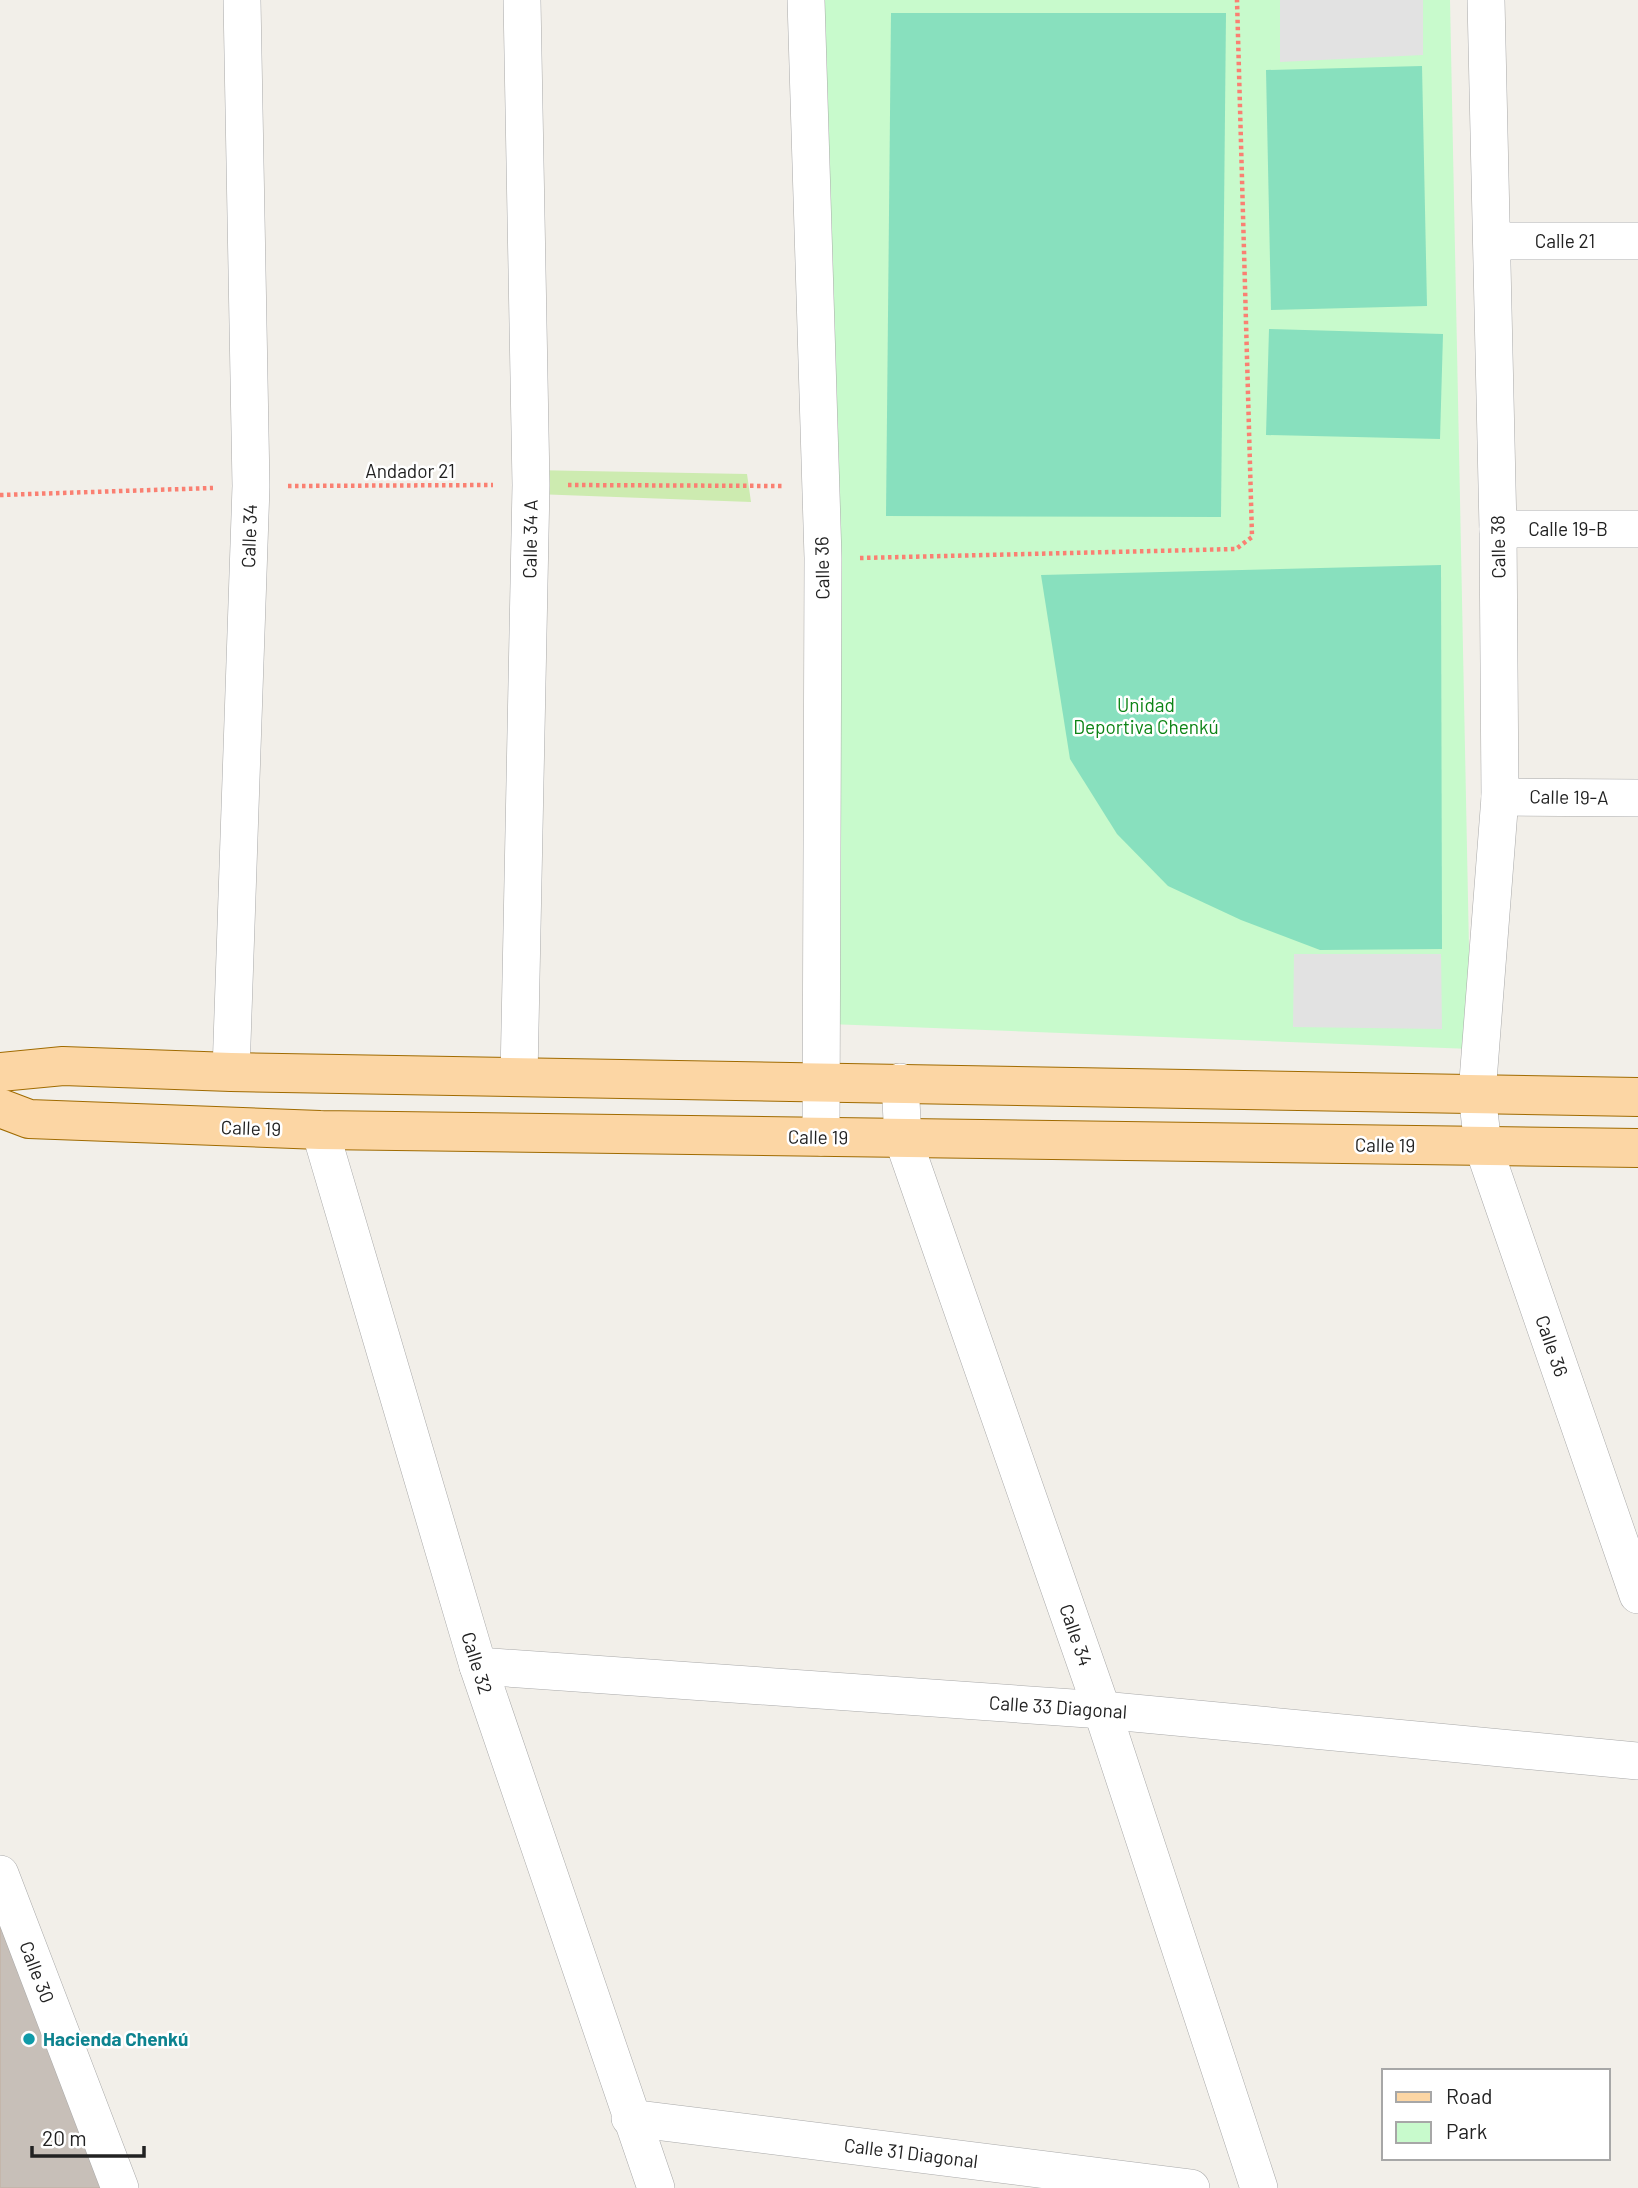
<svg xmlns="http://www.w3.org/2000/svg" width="1638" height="2188" viewBox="0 0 1638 2188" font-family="Barlow,sans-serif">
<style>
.grass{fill:#cdebb0}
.park{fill:#c8facc}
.pitch{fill:#88e0be}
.parking{fill:#e2e2e2}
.building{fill:#c7bfb8;stroke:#c4b6ab;stroke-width:2}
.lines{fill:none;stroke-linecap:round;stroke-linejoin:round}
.minor-casing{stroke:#a9a9a9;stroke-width:38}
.major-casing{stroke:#a06b00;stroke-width:40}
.path{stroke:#fa8072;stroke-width:4.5;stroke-dasharray:3.5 3.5;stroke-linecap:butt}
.minor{stroke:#fff;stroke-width:37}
.major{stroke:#fcd6a4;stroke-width:38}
.culture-dot{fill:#0f9aa8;stroke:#fff;stroke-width:2.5}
.labels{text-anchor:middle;stroke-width:5;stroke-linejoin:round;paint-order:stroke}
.street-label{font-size:19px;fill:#222;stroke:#fff}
.park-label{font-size:19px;fill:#0c8416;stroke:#fff}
.culture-label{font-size:19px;font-weight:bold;fill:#0d838f;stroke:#fff;text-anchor:start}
</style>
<rect width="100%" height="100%" fill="#f2efe9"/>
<polygon class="grass" points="530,470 747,474 751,502 535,494"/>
<polygon class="park" points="818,0 1450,0 1471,1049 829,1024"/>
<g class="pitch">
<polygon points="891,13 1226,13 1221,517 886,516"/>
<polygon points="1422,66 1427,306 1271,310 1266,70"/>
<polygon points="1269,329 1443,334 1440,439 1266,435"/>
<polygon points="1441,565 1442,949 1320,950 1241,920 1168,886 1117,834 1070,759 1041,575"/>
</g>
<g class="parking">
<polygon points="1280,0 1423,0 1423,55 1280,62"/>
<polygon points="1294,954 1441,954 1442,1029 1293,1027"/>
</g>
<polygon class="building" points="0,1894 118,2188 0,2188"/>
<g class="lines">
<g class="minor-casing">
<g id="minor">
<polyline points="806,0 823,558 821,1137"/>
<polyline points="1486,0 1498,529 1500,797 1477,1094 1483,1146 1638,1595"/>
<polyline points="1492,241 1638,241"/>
<polyline points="1498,529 1638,529"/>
<polyline points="1500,797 1638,798"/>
<polyline points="231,1072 251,486 242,0"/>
<polyline points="519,1077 531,485 522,0"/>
<polyline points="900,1082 903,1139 1102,1710 1259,2188"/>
<polyline points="320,1130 478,1666 656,2188"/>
<polyline points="478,1666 1102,1710 1638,1761"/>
<polyline points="0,1874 120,2188"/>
<polyline points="630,2118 1191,2188"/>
</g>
</g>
<g class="major-casing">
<g id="major">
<polyline points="0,1072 63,1066 231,1072 1638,1097"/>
<polyline points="0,1108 29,1119 320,1130 1638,1148"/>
</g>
</g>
<g class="path">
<polyline points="568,485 783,486"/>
<polyline points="288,486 493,485"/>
<polyline points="0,495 213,488"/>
<polyline points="860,558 1236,549 1252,537 1237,0"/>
</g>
<use href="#minor" class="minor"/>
<use href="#major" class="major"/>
</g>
<circle class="culture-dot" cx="29" cy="2039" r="7"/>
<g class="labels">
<g class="street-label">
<text x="1565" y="248">Calle 21</text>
<text x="410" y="478">Andador 21</text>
<text x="1568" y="536">Calle 19-B</text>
<text transform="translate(249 536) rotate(-88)" y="7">Calle 34</text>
<text transform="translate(530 539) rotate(-89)" y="7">Calle 34 A</text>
<text transform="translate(1498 547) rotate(-91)" y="7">Calle 38</text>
<text transform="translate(822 568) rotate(-91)" y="7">Calle 36</text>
<text transform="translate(1569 797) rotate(1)" y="7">Calle 19-A</text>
<text transform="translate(251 1128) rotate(2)" y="7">Calle 19</text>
<text transform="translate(818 1137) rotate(1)" y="7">Calle 19</text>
<text transform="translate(1385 1145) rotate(1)" y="7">Calle 19</text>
<text transform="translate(1552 1346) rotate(71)" y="7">Calle 36</text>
<text transform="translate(1076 1635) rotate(71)" y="7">Calle 34</text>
<text transform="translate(477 1663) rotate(73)" y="7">Calle 32</text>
<text transform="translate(1058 1707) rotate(4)" y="7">Calle 33 Diagonal</text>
<text transform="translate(37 1972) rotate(69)" y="7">Calle 30</text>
<text transform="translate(911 2153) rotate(7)" y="7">Calle 31 Diagonal</text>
</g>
<g class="park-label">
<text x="1146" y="712">Unidad<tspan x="1146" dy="22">Deportiva Chenkú</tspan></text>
</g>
<g class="culture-label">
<text x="43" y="2046">Hacienda Chenkú</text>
</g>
</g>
<rect x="1382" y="2069" width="228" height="91" fill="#ffffff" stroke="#a7a7a7" stroke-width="2"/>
<rect x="1396" y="2092" width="35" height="10" fill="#fcd6a4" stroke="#a7a7a7" stroke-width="2"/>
<text x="1446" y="2104" font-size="21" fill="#222222">Road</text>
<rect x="1396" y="2122" width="35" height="21" fill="#c8facc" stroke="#a7a7a7" stroke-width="2"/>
<text x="1446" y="2139" font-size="21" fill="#222222">Park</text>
<path d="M32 2146v10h112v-10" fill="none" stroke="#222222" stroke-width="3.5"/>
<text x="42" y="2146" font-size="21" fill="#222222" stroke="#ffffff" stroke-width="5" paint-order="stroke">20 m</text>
</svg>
